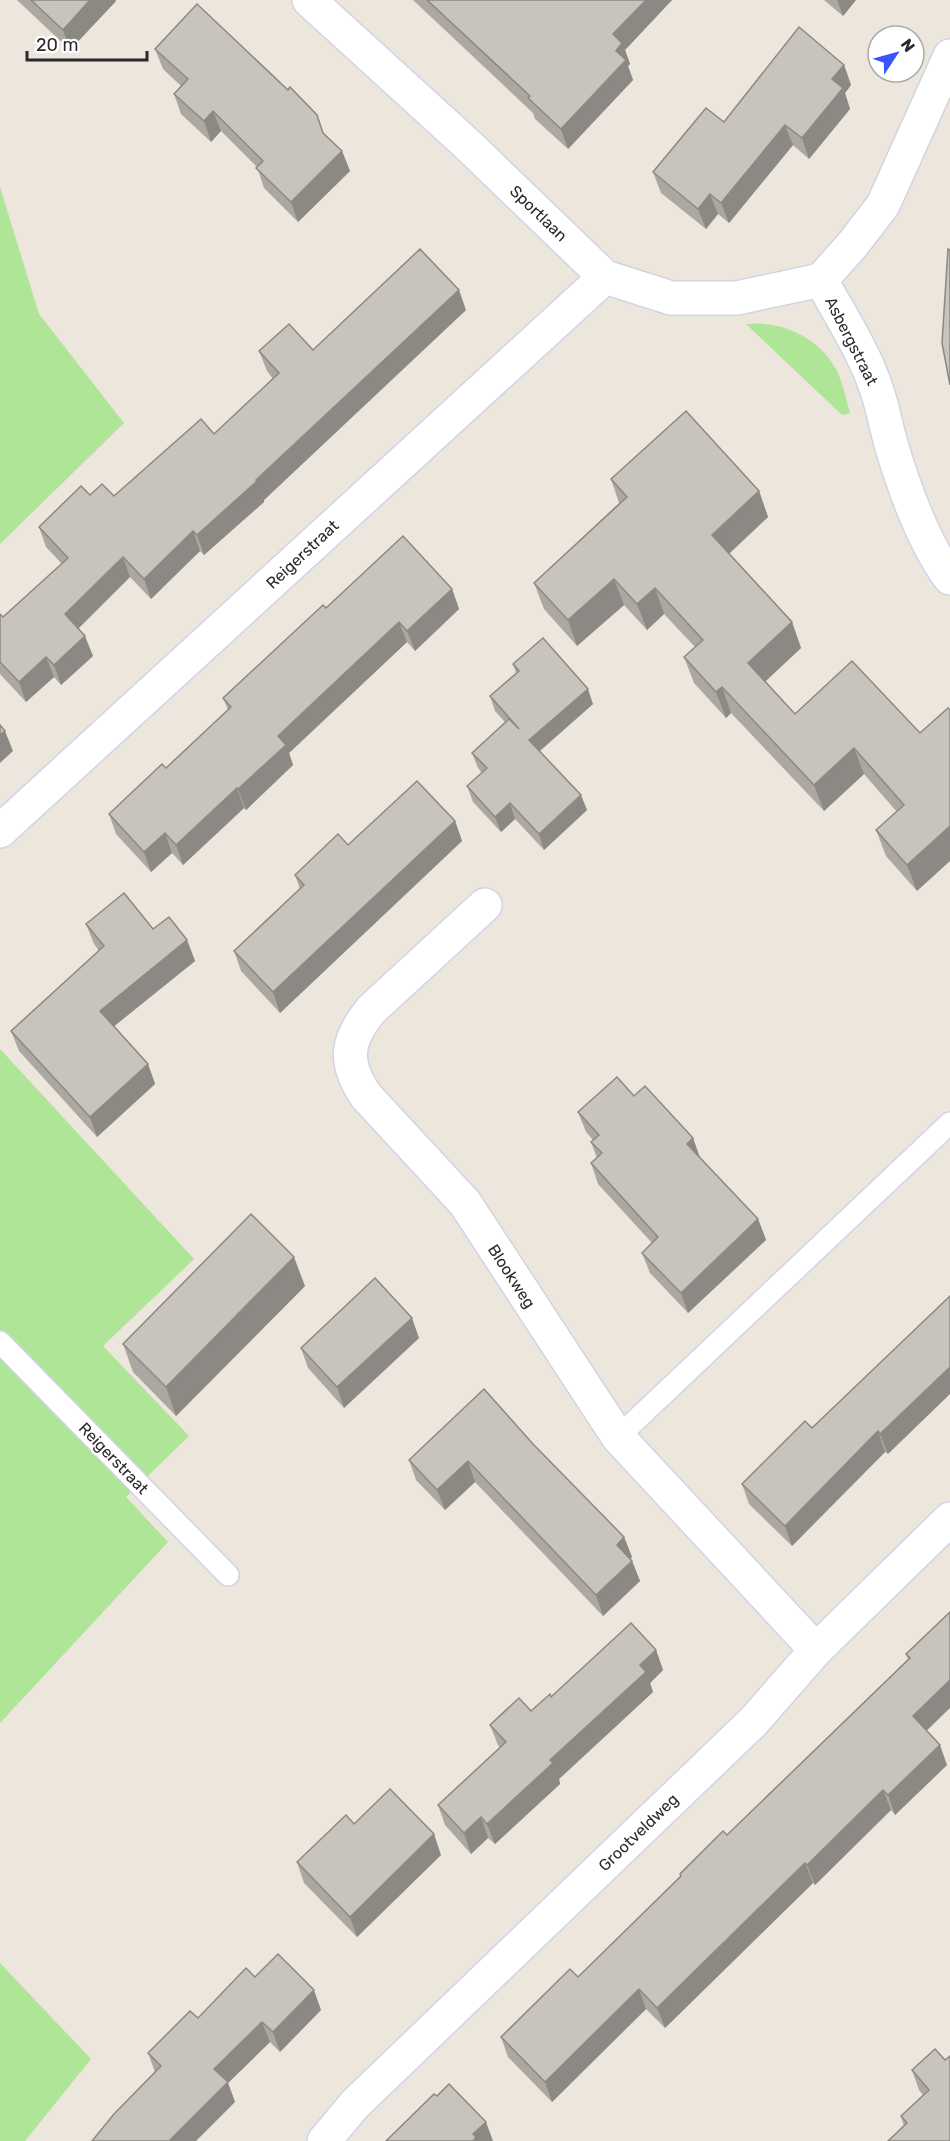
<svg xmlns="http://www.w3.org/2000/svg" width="950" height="2141" viewBox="0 0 950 2141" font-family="Rubik,sans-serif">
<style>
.green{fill:#aee596}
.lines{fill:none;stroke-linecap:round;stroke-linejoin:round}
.service-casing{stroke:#d1d4e4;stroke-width:24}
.minor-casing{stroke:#d1d4e4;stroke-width:36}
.service{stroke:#fff;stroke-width:21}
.minor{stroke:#fff;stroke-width:33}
.wall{fill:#aca8a1}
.shaded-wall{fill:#8c8883}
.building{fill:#c8c3bb;stroke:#8c8883;stroke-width:1.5}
.labels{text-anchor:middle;stroke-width:5;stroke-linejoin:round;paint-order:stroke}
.street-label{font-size:16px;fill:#2a2a2a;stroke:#fff}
</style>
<rect width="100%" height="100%" fill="#ede6dc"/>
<g class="green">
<polygon points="0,187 39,314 124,423 0,544"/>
<path d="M746,324C780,320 819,337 836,369C843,383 846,398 850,413L842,415Z"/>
<polygon points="0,1049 194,1259 103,1346 189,1436 126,1497 168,1542 0,1723"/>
<polygon points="0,1963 91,2059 25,2141 0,2141"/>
</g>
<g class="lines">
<g class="service-casing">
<g id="service">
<polyline points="0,1342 228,1575"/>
<polyline points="618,1437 950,1123"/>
</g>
</g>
<g class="minor-casing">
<g id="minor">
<polyline points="309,0 468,145 605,277 671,298 737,298 821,280"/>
<path d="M821,280C840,315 865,353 877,391C883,408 886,427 891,444C904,488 923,542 950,578"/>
<polyline points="821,280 853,244 883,205 950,56"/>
<polyline points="0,831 605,277"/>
<path d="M485,905L371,1010C346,1041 343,1062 366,1096L465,1203L618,1437L816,1650"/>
<polyline points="324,2141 355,2104 754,1721 816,1650 950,1519"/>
</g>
</g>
<use href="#service" class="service"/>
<use href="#minor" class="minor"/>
</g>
<g class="wall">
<polygon points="17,0 115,0 116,1 70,50"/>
<polygon points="413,0 672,0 625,50 630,64 628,66 633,80 568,149 535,119 533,113"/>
<polygon points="824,0 856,0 843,16"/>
<polygon points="155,49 323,133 342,151 350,171 298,222 264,188 257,167 221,131 211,142 181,114 174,94 181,86 163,69"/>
<polygon points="844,65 851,85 845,93 850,109 809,159 793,145 729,223 718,214 706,229 661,193 653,172 724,122"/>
<polygon points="466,310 264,500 264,502 204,555 200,551 151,599 130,577 78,628 93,656 61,685 54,677 26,702 0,674 0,614 3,617 62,564 46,547 39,527 90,495 114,496 214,434 273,379 267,371 259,351 313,350"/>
<polygon points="611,479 759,491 768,517 729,554 792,622 801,648 765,682 795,714 920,733 917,891 886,856 876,830 897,812 864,774 824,811 731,713 726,718 694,683 684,657 695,647 664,614 647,630 624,605 577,646 544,609 534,583 619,503"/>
<polygon points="452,589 459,609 415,651 407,642 289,753 293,765 246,810 244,808 183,865 172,853 151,872 116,834 109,814 166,768 228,710 223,698 326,608"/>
<polygon points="513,664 593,704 540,751 587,810 544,850 515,819 501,832 473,802 467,786 482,773 478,768 472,753 505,722 495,711 490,696 516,673"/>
<polygon points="455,821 462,841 280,1013 241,971 234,951 300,889 295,875 348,845"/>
<polygon points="86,924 153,929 187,940 195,961 114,1026 148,1064 155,1084 97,1137 19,1051 11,1031 99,951 94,944"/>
<polygon points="634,1096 693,1138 700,1158 758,1219 766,1240 688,1313 650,1273 642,1253 652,1243 598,1184 591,1163 597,1158 591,1142 593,1140 586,1132 578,1112"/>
<polygon points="305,1286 176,1416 133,1372 123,1344"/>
<polygon points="950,1296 888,1454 885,1452 792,1546 749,1504 742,1484 812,1428"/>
<polygon points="419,1338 344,1408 308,1368 301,1348"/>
<polygon points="533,1444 624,1537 632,1557 630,1559 632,1561 640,1581 603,1616 475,1482 445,1510 416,1480 409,1460"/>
<polygon points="950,1612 926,1731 947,1765 895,1815 891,1810 815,1885 813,1883 665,2028 646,2009 552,2102 508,2057 501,2037 578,1977 681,1876 680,1874 727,1835 908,1659 906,1654"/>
<polygon points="656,1650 663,1670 650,1683 653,1692 559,1779 560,1784 495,1844 488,1838 471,1854 445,1825 438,1805 500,1748 498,1745 490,1725 531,1711 551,1697"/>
<polygon points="354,1824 441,1855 357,1937 304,1883 297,1862"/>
<polygon points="321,2010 280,2052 270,2042 228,2083 235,2102 155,2072 148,2053 198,2018"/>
<polygon points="945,2060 950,2141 904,2126 901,2116 923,2095 919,2090 912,2070"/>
</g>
<g class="shaded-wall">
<polygon points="90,0 115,0 116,1 70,50 63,30"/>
<polygon points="646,0 672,0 625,50 630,64 628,66 633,80 568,149 561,129 616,51 613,34"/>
<polygon points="837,0 856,0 843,16"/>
<polygon points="844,65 851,85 845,93 850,109 809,159 802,138 832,79"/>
<polygon points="213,111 221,131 211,142 204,121"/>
<polygon points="785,125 793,145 729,223 721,203"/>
<polygon points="342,151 350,171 298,222 291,202"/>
<polygon points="710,194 718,214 706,229 698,209"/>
<polygon points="459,290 466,310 264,500 264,502 204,555 197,535"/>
<polygon points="759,491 768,517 721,561 712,535"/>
<polygon points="193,531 200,551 151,599 144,579"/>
<polygon points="123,557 130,577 73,634 65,614"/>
<polygon points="614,579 624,605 577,646 568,620"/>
<polygon points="655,588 664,614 647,630 637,604"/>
<polygon points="452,589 459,609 415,651 407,631"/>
<polygon points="399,622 407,642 289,753 293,765 246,810 238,789 278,736"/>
<polygon points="792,622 801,648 757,689 748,663"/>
<polygon points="85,636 93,656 61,685 54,665"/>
<polygon points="46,657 54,677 26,702 19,682"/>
<polygon points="722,687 731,713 726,718 716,692"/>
<polygon points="588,689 593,704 535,755 529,740"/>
<polygon points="5,731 13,751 0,763 0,735"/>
<polygon points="854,748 864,774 824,811 814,785"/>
<polygon points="237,788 244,808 183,865 176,845"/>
<polygon points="581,795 587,810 544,850 539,834"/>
<polygon points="510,803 515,819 501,832 495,817"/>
<polygon points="455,821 462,841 280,1013 273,992"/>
<polygon points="950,826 950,861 917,891 907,865"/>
<polygon points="165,833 172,853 151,872 144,852"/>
<polygon points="187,940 195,961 107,1032 100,1011"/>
<polygon points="148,1064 155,1084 97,1137 90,1117"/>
<polygon points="693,1138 700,1158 687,1144"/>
<polygon points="758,1219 766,1240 688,1313 681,1293"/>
<polygon points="294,1257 305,1286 176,1416 166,1387"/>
<polygon points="412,1318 419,1338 344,1408 337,1387"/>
<polygon points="950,1367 950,1394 888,1454 880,1434"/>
<polygon points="878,1431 885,1452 792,1546 785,1526"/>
<polygon points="468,1461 475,1482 445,1510 437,1490"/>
<polygon points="624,1537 632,1557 624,1565 617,1545"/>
<polygon points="632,1561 640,1581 603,1616 596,1595"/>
<polygon points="656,1650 663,1670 650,1683 653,1692 559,1779 560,1784 495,1844 487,1824 550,1760 640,1665"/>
<polygon points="950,1680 950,1708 920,1737 913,1716"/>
<polygon points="940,1745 947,1765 895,1815 888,1795"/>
<polygon points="883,1790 891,1810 815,1885 807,1865"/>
<polygon points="481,1817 488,1838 471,1854 464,1833"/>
<polygon points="434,1834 441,1855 357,1937 350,1917"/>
<polygon points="805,1863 813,1883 665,2028 657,2008"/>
<polygon points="639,1989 646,2009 552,2102 545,2082"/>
<polygon points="314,1990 321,2010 280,2052 273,2032"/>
<polygon points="262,2022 270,2042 228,2083 235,2102 196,2141 169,2141 214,2069"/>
<polygon points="486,2122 493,2141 473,2141 473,2134"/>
</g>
<g class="building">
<polygon points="31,0 90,0 63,30"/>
<polygon points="427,0 646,0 613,34 622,43 616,51 626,60 561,129 528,98 530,96"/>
<polygon points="197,4 288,90 290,87 317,115 323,133 342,151 291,202 256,168 263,161 213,111 204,121 174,94 188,79 155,49"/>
<polygon points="799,27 844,65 832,79 843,88 802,138 785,125 721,203 710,194 698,209 653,172 706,108 724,122"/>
<polygon points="420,249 459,290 256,480 257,481 197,535 193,531 144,579 123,557 65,614 85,636 54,665 46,657 19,682 0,662 0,614 3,617 68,558 39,527 81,486 90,495 102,484 114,496 201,419 214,434 279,373 259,351 289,324 313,350"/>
<polygon points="948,249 950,250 950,385 942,343"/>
<polygon points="686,411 759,491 712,535 792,622 748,663 795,714 852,661 920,733 948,708 950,710 950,826 907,865 876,830 904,805 854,748 814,785 722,687 716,692 684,657 703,640 655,588 637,604 614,579 568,620 534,583 627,497 611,479"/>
<polygon points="403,536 452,589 407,631 399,622 278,736 286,745 238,789 237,788 176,845 165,833 144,852 109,814 162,764 166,768 231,707 223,698 323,605 326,608"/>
<polygon points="543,638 588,689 529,740 581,795 539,834 510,803 495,817 467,786 487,768 472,753 509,719 519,729 490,696 519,671 513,664"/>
<polygon points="0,725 5,731 0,735"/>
<polygon points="417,781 455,821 273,992 234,951 304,885 295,875 338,834 348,845"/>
<polygon points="124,893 153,929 169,917 187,940 100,1011 148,1064 90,1117 11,1031 104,946 86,924"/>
<polygon points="617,1077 634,1096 645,1086 693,1138 687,1144 758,1219 681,1293 642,1253 658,1237 591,1163 602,1153 591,1142 599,1135 578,1112"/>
<polygon points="251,1214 294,1257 166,1387 123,1344"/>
<polygon points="375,1278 412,1318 337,1387 301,1348"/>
<polygon points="950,1296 950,1367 880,1434 878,1431 785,1526 742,1484 805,1421 812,1428"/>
<polygon points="484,1389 533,1444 624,1537 617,1545 632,1561 596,1595 468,1461 437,1490 409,1460"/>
<polygon points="950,1612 950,1680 913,1716 940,1745 888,1795 883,1790 807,1865 805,1863 657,2008 639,1989 545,2082 501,2037 570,1969 578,1977 681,1876 680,1874 723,1831 727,1835 910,1658 906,1654"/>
<polygon points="631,1623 656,1650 640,1665 646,1672 550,1760 553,1763 487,1824 481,1817 464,1833 438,1805 506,1742 490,1725 519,1698 531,1711 550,1694 551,1697"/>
<polygon points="390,1789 434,1834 350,1917 297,1862 346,1815 354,1824"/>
<polygon points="278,1954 314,1990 273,2032 262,2022 214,2069 228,2082 169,2141 92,2141 114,2114 161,2066 148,2053 190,2011 198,2018 246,1968 255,1977"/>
<polygon points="935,2049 945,2060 950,2056 950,2141 888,2141 907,2123 901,2116 929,2090 912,2070"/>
<polygon points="449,2084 486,2122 473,2134 476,2137 473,2141 386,2141 434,2094 437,2096"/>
</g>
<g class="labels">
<g class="street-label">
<text transform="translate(539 213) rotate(44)" y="6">Sportlaan</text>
<text transform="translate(852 341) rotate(63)" y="6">Asbergstraat</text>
<text transform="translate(302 554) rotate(-43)" y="6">Reigerstraat</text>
<text transform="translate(512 1276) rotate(57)" y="6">Blookweg</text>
<text transform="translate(114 1458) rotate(46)" y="6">Reigerstraat</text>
<text transform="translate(638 1832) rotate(-44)" y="6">Grootveldweg</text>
</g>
</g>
<g transform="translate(896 54) rotate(54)"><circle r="28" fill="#ffffff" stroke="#aaaaaa" stroke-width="1.5"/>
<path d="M0-4.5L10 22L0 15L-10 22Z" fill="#3754ff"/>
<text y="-9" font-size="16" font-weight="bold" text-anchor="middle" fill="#2a2a2a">N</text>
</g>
<path d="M27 51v9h120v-9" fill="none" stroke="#2a2a2a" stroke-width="3"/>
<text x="36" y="51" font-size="18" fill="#2a2a2a" stroke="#ffffff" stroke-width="4.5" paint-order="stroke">20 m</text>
</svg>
